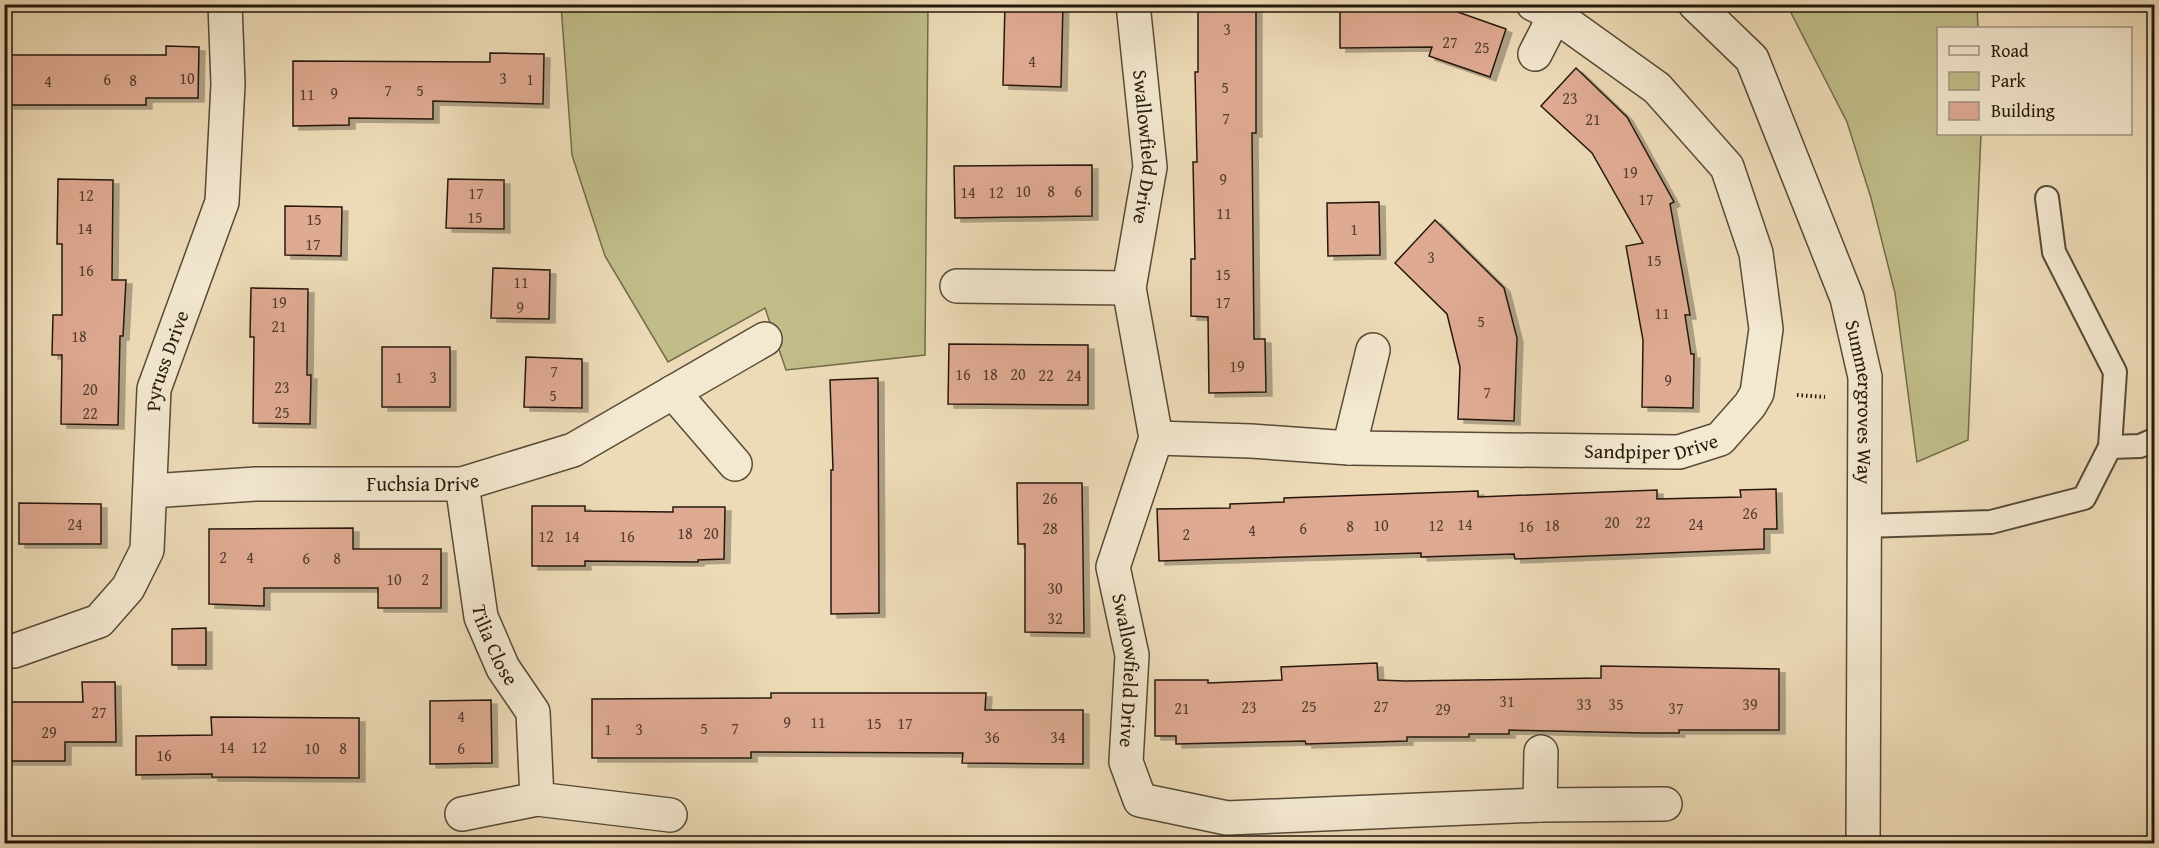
<svg xmlns="http://www.w3.org/2000/svg" width="2159" height="848" viewBox="0 0 2159 848" font-family="'Gentium Book Plus',serif">
<style>
.green{fill:#c0bd89;stroke:#726b4a;stroke-width:1.5}
.building{fill:#dfaa92;stroke:#25190c;stroke-width:1.5;filter:url(#shadow)}
.lines{fill:none;stroke-linecap:round;stroke-linejoin:round}
.service-casing{stroke:#574a37;stroke-width:26}
.minor-casing{stroke:#574a37;stroke-width:36}
.path{stroke:#25190c;stroke-width:4;stroke-dasharray:1.5 3;stroke-linecap:butt}
.service{stroke:#f3e8d0;stroke-width:22}
.minor{stroke:#f3e8d0;stroke-width:33}
.labels{text-anchor:middle;stroke-width:5;stroke-linejoin:round;paint-order:stroke}
.number-label{font-size:16px;fill:#543d2e}
.street-label{font-size:20px;fill:#25190c;stroke:#f3e8d0}
</style>
<defs>
<filter id="shadow"><feDropShadow dx="6" dy="4" stdDeviation="0" flood-color="#0004"/></filter>
</defs>
<rect width="100%" height="100%" fill="#eddbb7"/>
<filter id="stains"><feTurbulence type="fractalNoise" baseFrequency=".00333" numOctaves="4"/><feColorMatrix values="0 0 0 0 .2 0 0 0 0 .09 0 0 0 0 .02 0 0 0 .5 -.17"/></filter>
<radialGradient id="worn" r=".72"><stop offset=".6" stop-color="#630" stop-opacity="0"/><stop offset="1" stop-color="#630" stop-opacity=".3"/></radialGradient>
<g class="green">
<polygon points="561,5 928,5 925,355 786,370 765,308 668,362 605,256 572,155"/>
<polygon points="1787,5 1977,5 1978,28 1938,28 1938,134 1981,134 1968,440 1917,462 1895,293 1871,198 1847,122"/>
</g>
<g class="building">
<polygon points="1005,4 1063,4 1061,87 1003,85"/>
<polygon points="1198,4 1256,4 1256,133 1252,133 1254,339 1265,339 1266,392 1209,393 1208,317 1191,316 1191,259 1195,259 1193,162 1197,162 1195,72 1198,72"/>
<polygon points="1340,4 1435,4 1506,29 1490,77 1429,56 1432,47 1340,48"/>
<polygon points="166,46 199,47 198,98 146,98 146,105 8,105 8,55 166,55"/>
<polygon points="490,53 544,54 543,104 433,101 433,119 349,118 349,125 293,126 293,61 490,62"/>
<polygon points="1576,68 1627,117 1674,202 1670,204 1690,315 1685,315 1691,354 1694,354 1693,408 1642,407 1643,340 1626,246 1643,243 1592,153 1541,106"/>
<polygon points="1092,165 1092,216 955,218 954,166"/>
<polygon points="58,179 113,180 112,280 126,280 123,336 120,336 118,425 61,424 62,355 52,355 53,315 62,315 62,244 57,244"/>
<polygon points="448,179 504,180 504,229 446,228"/>
<polygon points="1379,202 1380,255 1328,256 1327,203"/>
<polygon points="285,206 342,207 341,256 285,255"/>
<polygon points="1435,220 1504,288 1517,338 1514,421 1458,419 1460,367 1447,314 1395,263"/>
<polygon points="493,268 550,270 549,319 491,318"/>
<polygon points="251,288 308,289 307,375 311,375 310,424 253,423 254,337 250,337"/>
<polygon points="949,344 1088,345 1088,405 948,404"/>
<rect x="382" y="347" width="68" height="60"/>
<polygon points="526,357 582,359 582,408 524,407"/>
<polygon points="878,378 879,613 831,614 831,470 833,470 830,380"/>
<polygon points="1017,483 1082,483 1084,633 1025,632 1025,544 1018,544"/>
<polygon points="1776,489 1777,529 1764,529 1764,549 1515,559 1514,554 1421,557 1421,553 1159,561 1157,509 1230,508 1230,504 1284,502 1284,498 1478,491 1478,497 1657,490 1657,499 1741,497 1740,490"/>
<polygon points="19,503 101,504 101,544 19,544"/>
<polygon points="532,506 585,506 585,511 673,512 673,507 725,507 724,559 698,560 698,562 585,561 585,566 532,566"/>
<polygon points="353,528 353,549 441,549 441,608 378,608 378,588 264,588 264,606 209,604 209,529"/>
<polygon points="206,628 206,665 172,665 172,629"/>
<polygon points="1377,663 1378,680 1405,681 1601,678 1601,666 1779,669 1779,730 1679,730 1679,733 1643,733 1509,730 1509,734 1469,734 1469,737 1407,737 1407,741 1306,744 1305,741 1176,744 1176,736 1155,736 1155,680 1208,680 1208,683 1282,680 1281,667"/>
<polygon points="82,682 115,682 116,742 65,742 65,761 4,761 4,702 83,702"/>
<polygon points="771,693 986,693 985,710 1083,710 1083,764 962,763 963,753 751,752 751,758 592,758 592,699 771,698"/>
<polygon points="491,700 492,763 430,764 430,701"/>
<polygon points="211,717 359,718 359,778 212,777 212,774 136,775 136,736 212,735"/>
</g>
<g class="lines">
<g class="service-casing">
<g id="service">
<polyline points="2110,447 2140,446 2154,440"/>
<polyline points="1864,526 1991,522 2084,498 2110,447 2115,372 2054,252 2047,198"/>
</g>
</g>
<g class="minor-casing">
<g id="minor">
<path id="s1" d="M1133,4L1150,167L1129,288L1156,438L1113,567L1132,655L1126,762L1140,800L1227,818L1540,805L1665,804"/>
<path id="s2" d="M1695,4L1752,59L1847,298L1865,377L1863,844"/>
<polyline points="1535,54 1555,15"/>
<polyline points="957,286 1129,288"/>
<polyline points="673,392 735,464"/>
<path id="s3" d="M1156,438L1251,441L1349,448L1679,452L1720,439L1750,405L1757,393L1766,329L1756,253L1727,167L1657,88L1555,15L1533,4"/>
<polyline points="1349,448 1373,350"/>
<path id="s4" d="M462,484L481,617L503,668L533,712L537,799"/>
<path id="s5" d="M151,491L256,484H462L573,450L765,339"/>
<path id="s6" d="M14,651L99,621L128,588L147,550L154,389L222,202L228,84L225,4"/>
<polyline points="1540,805 1541,752"/>
<polyline points="462,814 537,799 670,815"/>
</g>
</g>
<polyline class="path" points="1797,395 1825,397"/>
<use href="#service" class="service"/>
<use href="#minor" class="minor"/>
</g>
<g class="labels">
<g class="number-label">
<text x="1227" y="35">3</text>
<text x="1450" y="48">27</text>
<text x="1482" y="53">25</text>
<text x="1032" y="67">4</text>
<text x="187" y="84">10</text>
<text x="503" y="84">3</text>
<text x="107" y="85">6</text>
<text x="530" y="85">1</text>
<text x="133" y="86">8</text>
<text x="48" y="87">4</text>
<text x="1225" y="93">5</text>
<text x="388" y="96">7</text>
<text x="420" y="96">5</text>
<text x="334" y="99">9</text>
<text x="307" y="100">11</text>
<text x="1570" y="104">23</text>
<text x="1226" y="124">7</text>
<text x="1593" y="125">21</text>
<text x="1630" y="178">19</text>
<text x="1223" y="185">9</text>
<text x="1023" y="197">10</text>
<text x="1051" y="197">8</text>
<text x="1078" y="197">6</text>
<text x="968" y="198">14</text>
<text x="996" y="198">12</text>
<text x="476" y="199">17</text>
<text x="86" y="201">12</text>
<text x="1646" y="205">17</text>
<text x="1224" y="219">11</text>
<text x="475" y="223">15</text>
<text x="314" y="225">15</text>
<text x="85" y="234">14</text>
<text x="1354" y="235">1</text>
<text x="313" y="250">17</text>
<text x="1431" y="263">3</text>
<text x="1654" y="266">15</text>
<text x="86" y="276">16</text>
<text x="1223" y="280">15</text>
<text x="521" y="288">11</text>
<text x="279" y="308">19</text>
<text x="1223" y="308">17</text>
<text x="520" y="313">9</text>
<text x="1662" y="319">11</text>
<text x="1481" y="327">5</text>
<text x="279" y="332">21</text>
<text x="79" y="342">18</text>
<text x="1237" y="372">19</text>
<text x="554" y="377">7</text>
<text x="963" y="380">16</text>
<text x="990" y="380">18</text>
<text x="1018" y="380">20</text>
<text x="1046" y="381">22</text>
<text x="1074" y="381">24</text>
<text x="399" y="383">1</text>
<text x="433" y="383">3</text>
<text x="1668" y="386">9</text>
<text x="282" y="393">23</text>
<text x="90" y="395">20</text>
<text x="1487" y="398">7</text>
<text x="553" y="401">5</text>
<text x="282" y="418">25</text>
<text x="90" y="419">22</text>
<text x="1050" y="504">26</text>
<text x="1750" y="519">26</text>
<text x="1612" y="528">20</text>
<text x="1643" y="528">22</text>
<text x="75" y="530">24</text>
<text x="1465" y="530">14</text>
<text x="1696" y="530">24</text>
<text x="1381" y="531">10</text>
<text x="1436" y="531">12</text>
<text x="1552" y="531">18</text>
<text x="1350" y="532">8</text>
<text x="1526" y="532">16</text>
<text x="1050" y="534">28</text>
<text x="1303" y="534">6</text>
<text x="1252" y="536">4</text>
<text x="685" y="539">18</text>
<text x="711" y="539">20</text>
<text x="1186" y="540">2</text>
<text x="546" y="542">12</text>
<text x="572" y="542">14</text>
<text x="627" y="542">16</text>
<text x="223" y="563">2</text>
<text x="250" y="563">4</text>
<text x="306" y="564">6</text>
<text x="337" y="564">8</text>
<text x="394" y="585">10</text>
<text x="425" y="585">2</text>
<text x="1055" y="594">30</text>
<text x="1055" y="624">32</text>
<text x="1507" y="707">31</text>
<text x="1584" y="710">33</text>
<text x="1616" y="710">35</text>
<text x="1750" y="710">39</text>
<text x="1309" y="712">25</text>
<text x="1381" y="712">27</text>
<text x="1249" y="713">23</text>
<text x="1182" y="714">21</text>
<text x="1676" y="714">37</text>
<text x="1443" y="715">29</text>
<text x="99" y="718">27</text>
<text x="461" y="722">4</text>
<text x="787" y="728">9</text>
<text x="818" y="728">11</text>
<text x="874" y="729">15</text>
<text x="905" y="729">17</text>
<text x="704" y="734">5</text>
<text x="735" y="734">7</text>
<text x="608" y="735">1</text>
<text x="639" y="735">3</text>
<text x="49" y="738">29</text>
<text x="992" y="743">36</text>
<text x="1058" y="743">34</text>
<text x="227" y="753">14</text>
<text x="259" y="753">12</text>
<text x="312" y="754">10</text>
<text x="343" y="754">8</text>
<text x="461" y="754">6</text>
<text x="164" y="761">16</text>
</g>
<g class="street-label">
<text dy="7" stroke="none"><textPath href="#s1" startOffset="144">Swallowfield Drive</textPath></text>
<text dy="7" stroke="none"><textPath href="#s6" startOffset="368">Pyruss Drive</textPath></text>
<text dy="7" stroke="none"><textPath href="#s2" startOffset="442">Summergroves Way</textPath></text>
<text dy="7" stroke="none"><textPath href="#s3" startOffset="496">Sandpiper Drive</textPath></text>
<text dy="7" stroke="none"><textPath href="#s5" startOffset="272">Fuchsia Drive</textPath></text>
<text dy="7" stroke="none"><textPath href="#s4" startOffset="165">Tilia Close</textPath></text>
<text dy="7" stroke="none"><textPath href="#s1" startOffset="680">Swallowfield Drive</textPath></text>
</g>
</g>
<rect width="2159" height="848" fill="none" stroke="#eddbb7" stroke-width="24"/>
<rect x="6" y="6" width="2147" height="836" fill="none" stroke="#25190c" stroke-width="3"/>
<rect x="12" y="12" width="2135" height="824" fill="none" stroke="#25190c" stroke-width="1.5"/>
<rect x="1937" y="27" width="195" height="108" fill="#f3e8d0" stroke="#a19582" stroke-width="1.5"/>
<rect x="1949" y="46" width="30" height="9" fill="#f3e8d0" stroke="#a19582" stroke-width="1.5"/>
<text x="1991" y="57" font-size="18" fill="#25190c">Road</text>
<rect x="1949" y="72" width="30" height="18" fill="#c0bd89" stroke="#a19582" stroke-width="1.5"/>
<text x="1991" y="87" font-size="18" fill="#25190c">Park</text>
<rect x="1949" y="102" width="30" height="18" fill="#dfaa92" stroke="#a19582" stroke-width="1.5"/>
<text x="1991" y="117" font-size="18" fill="#25190c">Building</text>
<rect width="100%" height="100%" filter="url(#stains)"/>
<rect width="100%" height="100%" fill="url(#worn)"/>
</svg>
